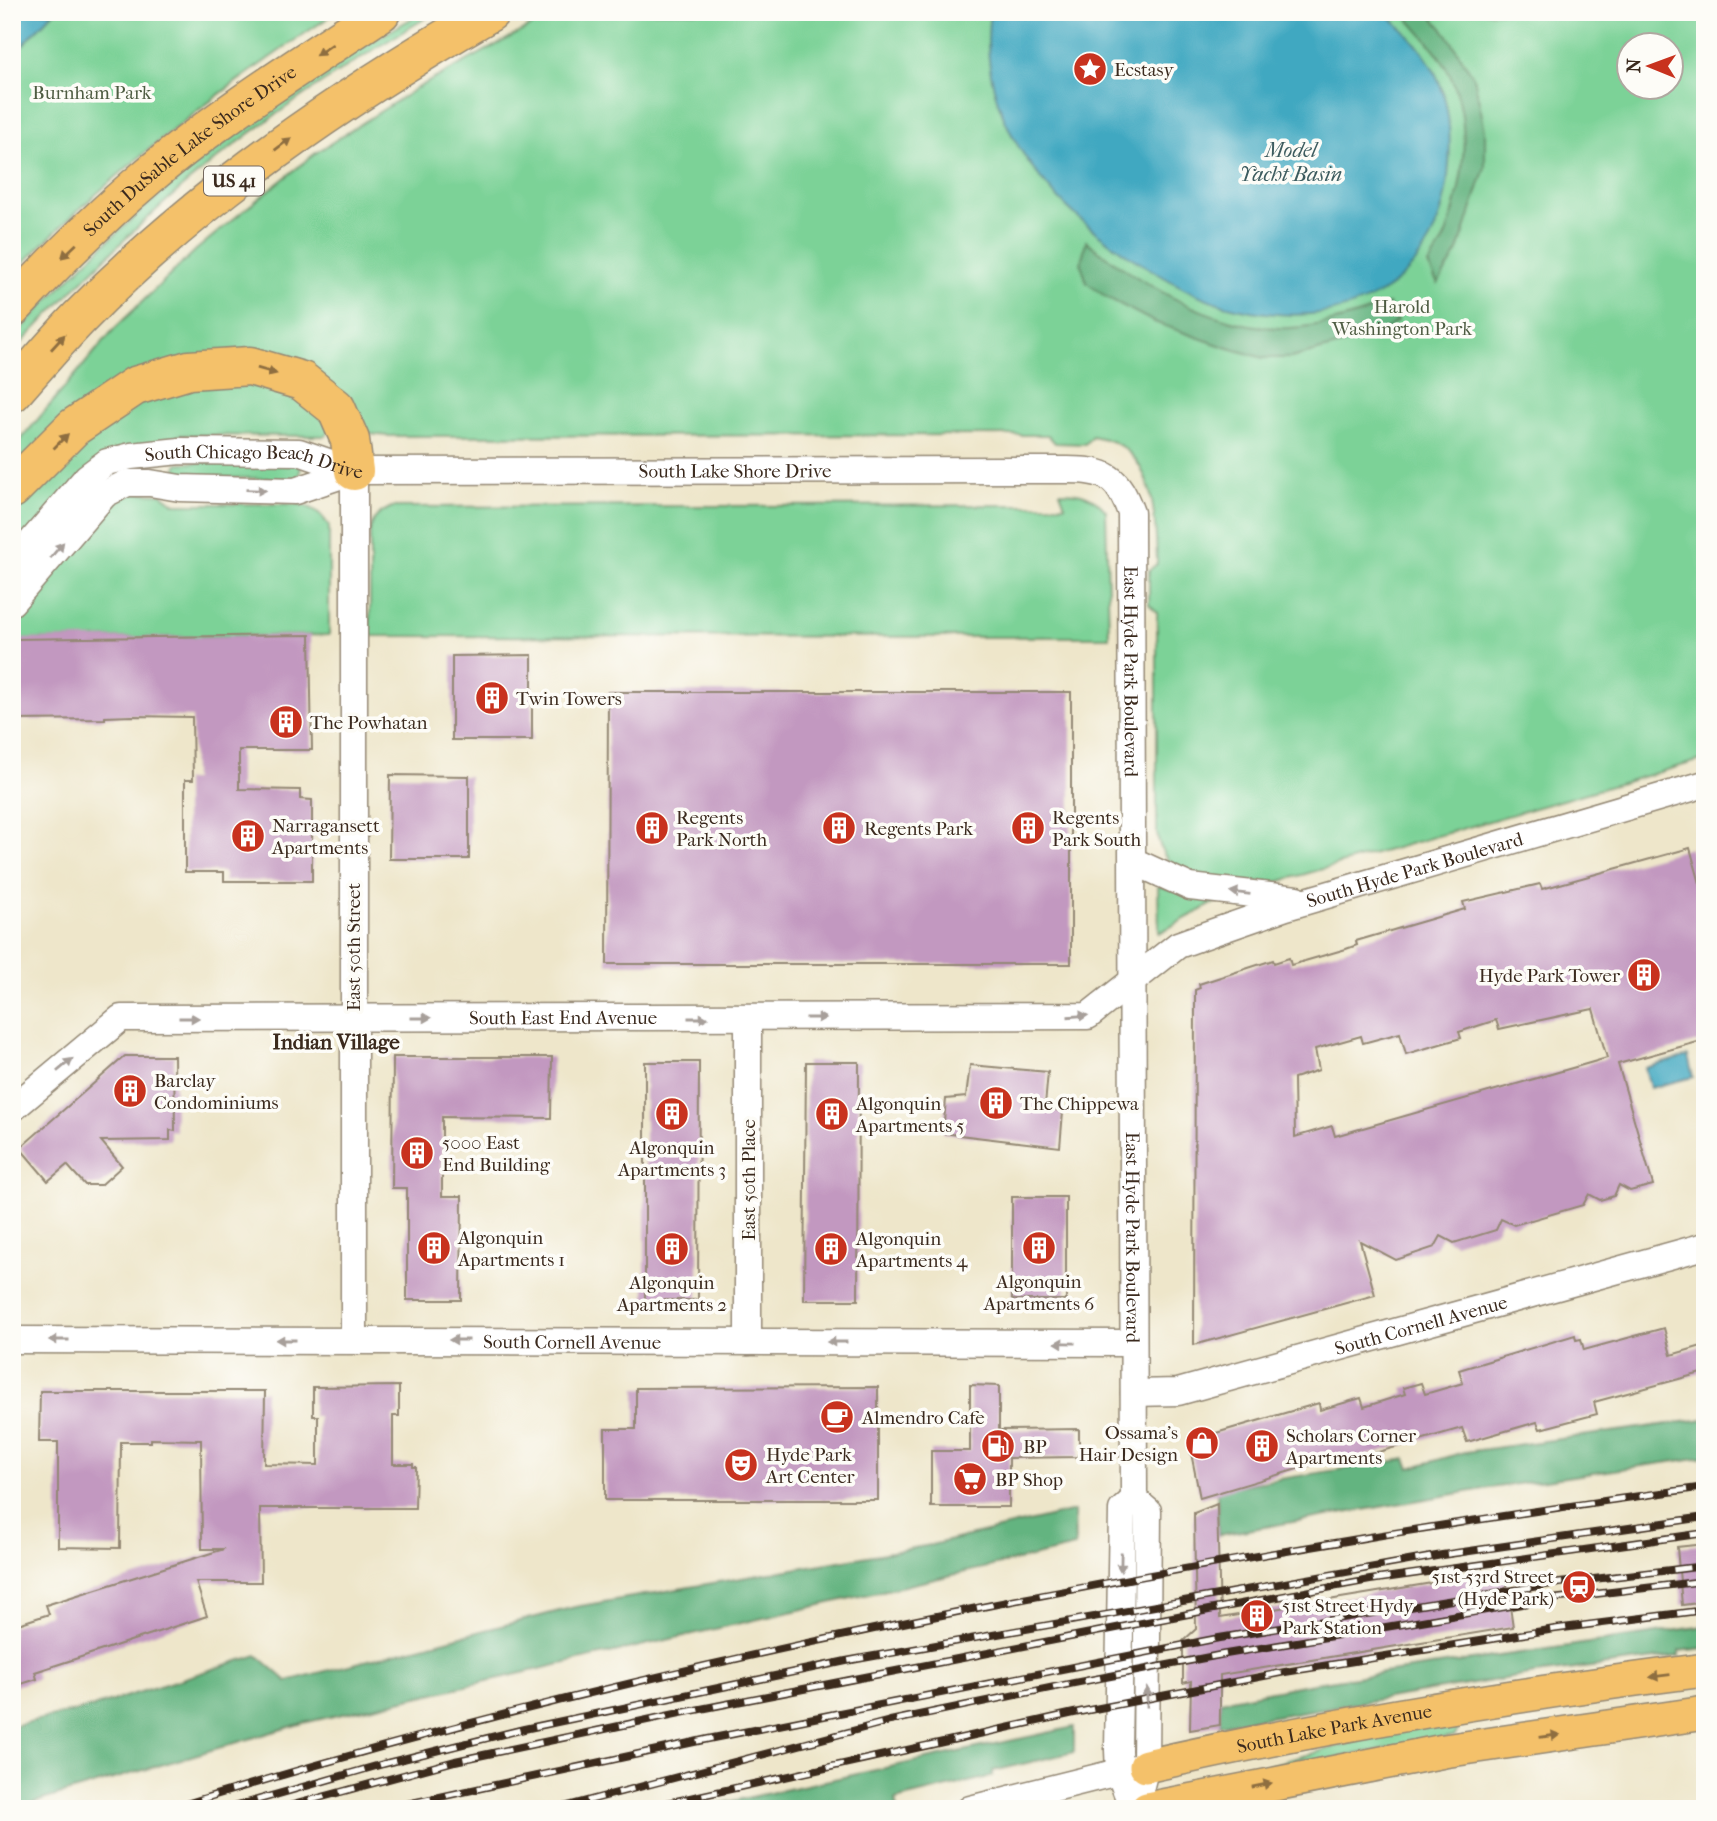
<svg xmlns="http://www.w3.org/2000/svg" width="1717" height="1821" viewBox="0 0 1717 1821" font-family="'IM FELL French Canon',serif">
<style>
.green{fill:#7bd297;stroke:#5b7e5a;stroke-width:2;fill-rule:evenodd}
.forest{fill:#64b480;stroke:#506f4f;stroke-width:2}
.water{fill:#41a8c1;stroke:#3e6970;stroke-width:2}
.building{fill:#c298c0;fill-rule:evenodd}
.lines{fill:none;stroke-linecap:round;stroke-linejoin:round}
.minor-casing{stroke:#948874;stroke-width:29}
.major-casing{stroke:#948874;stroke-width:36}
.highway-casing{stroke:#948874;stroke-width:41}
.minor{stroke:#fff;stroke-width:26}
.major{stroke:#f4c16a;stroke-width:33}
.highway{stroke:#f4c16a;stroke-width:38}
.rail-casing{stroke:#3b2a1e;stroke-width:8}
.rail{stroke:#fdfcf7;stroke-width:5;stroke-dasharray:16;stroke-linecap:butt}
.oneway{fill:#8e6e40}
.oneway2{fill:#a79f9a}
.labels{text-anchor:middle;stroke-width:7;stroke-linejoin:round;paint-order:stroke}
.shield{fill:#fdfcf7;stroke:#75695f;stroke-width:2}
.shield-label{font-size:18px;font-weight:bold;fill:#3b2a1e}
.poi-label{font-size:19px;fill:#3b2a1e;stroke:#fdfcf7;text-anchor:start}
.park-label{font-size:19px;fill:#4e5c42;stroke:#fdfcf7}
.street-label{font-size:19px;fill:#3b2a1e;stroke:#fdfcf7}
.water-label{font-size:21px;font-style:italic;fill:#3d5c5f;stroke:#fdfcf7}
.neighbourhood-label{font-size:21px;font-weight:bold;fill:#3b2a1e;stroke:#fdfcf7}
</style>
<rect width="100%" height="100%" fill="#fdfcf7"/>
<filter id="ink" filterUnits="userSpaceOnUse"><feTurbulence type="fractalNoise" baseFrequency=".0143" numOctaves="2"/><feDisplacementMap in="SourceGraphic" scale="14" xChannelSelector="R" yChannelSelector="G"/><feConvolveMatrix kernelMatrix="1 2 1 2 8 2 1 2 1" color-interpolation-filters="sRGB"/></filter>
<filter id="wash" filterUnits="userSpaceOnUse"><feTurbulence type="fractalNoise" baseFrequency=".00686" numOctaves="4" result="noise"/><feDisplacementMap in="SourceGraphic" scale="28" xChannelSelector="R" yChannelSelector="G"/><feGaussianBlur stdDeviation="1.57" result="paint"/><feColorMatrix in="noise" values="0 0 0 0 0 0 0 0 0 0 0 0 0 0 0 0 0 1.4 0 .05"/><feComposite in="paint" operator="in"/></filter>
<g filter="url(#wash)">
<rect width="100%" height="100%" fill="#eee6ca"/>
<g class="green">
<path d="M54,12H337C220,89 109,174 12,275V56Z"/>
<path d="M423,12H436C349,63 264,118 187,183C125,236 68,294 12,353V339C129,208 270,98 423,12Z"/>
<path d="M557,12H1705V759L1281,881C1262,884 1245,882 1226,880C1190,877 1165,875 1157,834V612L1149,604V570L1157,564C1156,525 1156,460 1113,442C1107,439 1099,438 1092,436L1085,444L1055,443L1048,435L387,436L371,434L228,356L12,471V450L114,329L196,250L248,207L317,152L417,88ZM1630,46H1672V88H1630Z"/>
<path d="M257,385C279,391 323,406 329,431L326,436L180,435L155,446L113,453L12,552V510L75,447L126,407L189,386Z"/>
<polygon points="293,460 301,465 299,479 177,477 174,473 178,463"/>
<path d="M123,492L162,494L175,504H297C313,507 320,512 329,526V635L12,640V612Z"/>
<path d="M1060,492C1080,492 1092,494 1106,511L1109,637L370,636V531C373,517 379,513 392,507L1065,505Z"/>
<polygon points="1158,886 1216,902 1159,933"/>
<polygon points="1453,1722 1458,1726 1457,1732 1454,1736 1265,1771 1264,1767 1388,1732"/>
</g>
<g class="forest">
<path d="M1402,12H1422L1431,15L1447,34L1474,78L1485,130V167L1458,251L1438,284L1428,265C1435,255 1443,244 1447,232C1464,184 1473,120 1449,73C1438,50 1419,31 1402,12Z"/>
<path d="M1086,241C1141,284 1217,331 1290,328C1325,326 1356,316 1388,304L1397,321L1379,335L1291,358H1263L1222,346L1154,322L1106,297L1087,283L1081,264Z"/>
<polygon points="1705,1419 1705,1457 1490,1488 1218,1535 1217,1489 1406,1459 1410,1468 1465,1452"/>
<polygon points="1074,1511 1075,1547 303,1723 12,1809 12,1726 93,1707 257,1655 287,1681 575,1607 931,1545"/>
<polygon points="1705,1626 1705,1648 1679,1651 1679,1656 1535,1674 1220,1725 1220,1701 1308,1684"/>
<polygon points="1074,1727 1074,1752 993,1771 993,1776 895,1800 897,1809 696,1809"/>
</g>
<g class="water">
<polygon points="12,12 54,12 12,56"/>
<path d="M990,12H1384C1437,57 1454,96 1449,165C1441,288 1349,333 1236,308C1204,301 1177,285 1150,269C1058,215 974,127 990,12Z"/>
<polygon points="1688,1056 1693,1077 1650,1088 1645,1068"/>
</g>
<g id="blocks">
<g class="building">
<polygon points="310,635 312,750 239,750 239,789 300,790 300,799 312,800 312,881 224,881 224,872 185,872 185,780 193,780 192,717 132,716 105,717 105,719 12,720 12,639"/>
<polygon points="532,655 532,740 452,740 452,656"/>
<polygon points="608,692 1071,692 1071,964 607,964"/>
<polygon points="390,775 469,776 469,859 389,859"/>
<path d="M1690,848L1705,901V1040L1618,1064L1653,1185L1630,1191L1619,1185L1614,1196L1600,1200L1589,1194L1583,1205L1514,1225L1501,1219L1496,1230L1454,1243L1441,1236L1435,1247L1396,1260L1360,1241L1375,1295L1194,1345L1195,990L1200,988L1199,984L1273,960L1274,963L1289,958L1291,965L1346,949L1357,945L1356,941L1465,909L1463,902L1540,884L1542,889ZM1593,1009L1607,1058L1335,1136L1332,1126L1295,1137L1294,1078L1319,1070L1315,1049L1361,1036L1363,1043L1400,1033L1406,1054L1461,1038L1459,1032L1496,1020L1499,1029Z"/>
<polygon points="125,1056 174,1056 175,1131 170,1130 170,1140 101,1141 122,1166 101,1185 85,1185 67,1165 48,1181 20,1148"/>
<polygon points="393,1057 552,1057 551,1118 442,1117 442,1196 462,1196 461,1300 407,1300 407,1188 392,1188"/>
<polygon points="645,1062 699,1062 698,1300 645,1300"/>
<polygon points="806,1062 859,1062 858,1300 804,1300"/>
<polygon points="970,1065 1048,1072 1045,1106 1063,1112 1060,1147 943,1133 946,1099 966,1097"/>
<rect x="1012" y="1197" width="54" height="103"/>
<polygon points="1664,1328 1671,1355 1705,1345 1705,1372 1594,1402 1597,1414 1540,1429 1537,1422 1467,1442 1462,1428 1340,1463 1338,1457 1200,1498 1191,1453 1195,1452 1192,1440 1319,1403 1320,1410 1361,1398 1364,1407 1405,1394 1403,1388 1421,1383 1425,1394 1463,1383 1459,1370 1575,1335 1576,1340 1581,1339 1584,1350"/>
<polygon points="970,1385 999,1386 999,1430 1079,1429 1079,1457 1009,1458 1009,1507 931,1507 931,1451 970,1451"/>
<polygon points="399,1386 399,1416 393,1416 393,1464 413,1464 413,1467 416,1467 415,1508 260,1508 261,1582 196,1582 207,1616 35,1672 37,1679 12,1687 12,1626 49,1614 46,1605 224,1549 202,1549 201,1440 151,1439 151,1442 121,1442 120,1548 58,1547 58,1442 39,1442 40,1391 265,1391 264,1464 318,1465 318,1416 313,1416 313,1387"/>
<polygon points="878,1387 878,1500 605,1500 605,1429 636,1429 636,1388"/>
<polygon points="1217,1504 1220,1618 1505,1571 1513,1627 1220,1675 1220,1725 1190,1730 1191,1681 1183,1683 1183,1641 1196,1629 1194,1513"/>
<polygon points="1705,1544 1705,1602 1682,1605 1677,1547"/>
</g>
</g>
</g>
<g filter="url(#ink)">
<use href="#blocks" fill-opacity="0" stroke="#948874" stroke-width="2"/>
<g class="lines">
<g class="minor-casing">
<g id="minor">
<polyline points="354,471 354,1340"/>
<path id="s1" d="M12,564L87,477L107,462L131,456L180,451L299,452L354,471L1068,470C1107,470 1118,477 1131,513L1134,1499L1148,1511L1146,1766L1135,1809"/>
<polyline points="12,602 105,494 127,483 150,483 180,488 295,491 354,471"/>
<polyline points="1133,861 1190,887 1297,899"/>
<path id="s2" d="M12,1109L121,1018L1088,1016L1178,945L1214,932L1286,907L1705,784"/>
<path id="s3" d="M12,1340L1133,1343"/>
<polyline points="748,1342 748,1018"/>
<path id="s4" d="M1134,1393L1178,1392L1705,1246"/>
<polyline points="970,1809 1134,1768"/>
<polyline points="1133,1809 1119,1772 1118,1750 1122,1510 1134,1499"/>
</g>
</g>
<g class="major-casing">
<g id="major">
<path id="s5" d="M1146,1766C1331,1724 1517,1694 1705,1670"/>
<polyline points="1147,1809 1444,1751 1705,1713"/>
</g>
</g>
<g class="highway-casing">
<g id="highway">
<path id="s6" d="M12,308C54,263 99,218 146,178C219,116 301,65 381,12"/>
<path d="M12,393C34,368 56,342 79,318C199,195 342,98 490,12"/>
<polyline points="12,489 74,427 135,386 189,370 250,366 302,381 336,408 350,440 354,471"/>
</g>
</g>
<use href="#minor" class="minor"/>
<use href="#major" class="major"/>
<use href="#highway" class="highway"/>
<g class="rail-casing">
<g id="rail">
<path d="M170,1809C441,1724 718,1659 997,1604C1232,1558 1467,1519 1705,1487"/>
<polyline points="226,1809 383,1764 524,1729 846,1661 1442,1555 1705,1517"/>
<polyline points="278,1809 455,1761 680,1713 1219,1608 1370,1580 1705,1533"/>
<polyline points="384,1809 708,1739 1219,1638 1551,1584 1705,1566"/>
<polyline points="556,1809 890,1721 1074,1683 1220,1655 1552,1599 1705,1581"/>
<polyline points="640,1809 1074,1713 1285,1672 1555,1629 1705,1610"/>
</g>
</g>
<use href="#rail" class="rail"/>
</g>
<defs><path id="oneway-solid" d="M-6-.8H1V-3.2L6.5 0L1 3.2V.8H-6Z" transform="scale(1.75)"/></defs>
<g class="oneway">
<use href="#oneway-solid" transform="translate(324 50) rotate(146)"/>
<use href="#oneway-solid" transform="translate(283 144) rotate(-37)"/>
<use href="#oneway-solid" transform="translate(69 251) rotate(137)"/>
<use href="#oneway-solid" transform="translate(58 342) rotate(-48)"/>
<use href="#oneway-solid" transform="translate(267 371) rotate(16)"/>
<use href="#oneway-solid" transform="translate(61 441) rotate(-45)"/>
<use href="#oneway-solid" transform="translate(1660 1676) rotate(173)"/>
<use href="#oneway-solid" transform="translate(1550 1736) rotate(-8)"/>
<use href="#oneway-solid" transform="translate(1262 1785) rotate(-12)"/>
</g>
<g class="oneway2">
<use href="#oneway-solid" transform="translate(256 490) rotate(2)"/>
<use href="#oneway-solid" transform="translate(57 550) rotate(-50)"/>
<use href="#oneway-solid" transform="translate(1240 893) rotate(-173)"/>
<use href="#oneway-solid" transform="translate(1078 1016) rotate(-4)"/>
<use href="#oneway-solid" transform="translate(189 1018)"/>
<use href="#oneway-solid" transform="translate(421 1018)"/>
<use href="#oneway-solid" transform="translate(698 1018)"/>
<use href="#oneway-solid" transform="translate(816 1018)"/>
<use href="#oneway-solid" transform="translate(65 1065) rotate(-40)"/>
<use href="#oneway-solid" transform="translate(59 1340) rotate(180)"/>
<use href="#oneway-solid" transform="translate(286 1340) rotate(-180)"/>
<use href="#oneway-solid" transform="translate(459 1340) rotate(-180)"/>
<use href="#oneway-solid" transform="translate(837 1342) rotate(-180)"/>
<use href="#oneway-solid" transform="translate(1065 1343) rotate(-179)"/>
<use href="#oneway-solid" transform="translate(1121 1562) rotate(91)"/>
<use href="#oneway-solid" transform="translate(1147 1697) rotate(-90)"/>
</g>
</g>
<defs>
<g id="sight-disc" transform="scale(1.75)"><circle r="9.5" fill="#c8321e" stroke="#fdfcf7"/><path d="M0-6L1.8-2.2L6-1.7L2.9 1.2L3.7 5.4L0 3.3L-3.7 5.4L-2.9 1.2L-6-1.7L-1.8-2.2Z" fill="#fff"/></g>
<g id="building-disc" transform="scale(1.75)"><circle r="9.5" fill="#c8321e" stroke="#fdfcf7"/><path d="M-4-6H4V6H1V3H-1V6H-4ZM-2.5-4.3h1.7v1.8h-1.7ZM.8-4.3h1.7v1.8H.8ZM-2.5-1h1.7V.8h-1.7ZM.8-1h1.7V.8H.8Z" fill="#fff"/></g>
<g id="cafe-disc" transform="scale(1.75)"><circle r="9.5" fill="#c8321e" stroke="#fdfcf7"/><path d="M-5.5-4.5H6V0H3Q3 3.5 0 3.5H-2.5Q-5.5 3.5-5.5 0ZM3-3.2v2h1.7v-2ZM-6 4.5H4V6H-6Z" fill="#fff"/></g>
<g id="shop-disc" transform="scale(1.75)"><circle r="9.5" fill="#c8321e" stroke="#fdfcf7"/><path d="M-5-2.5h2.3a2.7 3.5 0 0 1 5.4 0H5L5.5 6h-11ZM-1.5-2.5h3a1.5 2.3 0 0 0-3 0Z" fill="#fff"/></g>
<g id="fuel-disc" transform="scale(1.75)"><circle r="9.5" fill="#c8321e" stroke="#fdfcf7"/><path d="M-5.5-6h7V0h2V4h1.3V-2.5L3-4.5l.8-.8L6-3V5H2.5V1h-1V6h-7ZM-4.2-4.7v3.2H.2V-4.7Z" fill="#fff"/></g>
<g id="theatre-disc" transform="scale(1.75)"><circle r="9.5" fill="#c8321e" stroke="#fdfcf7"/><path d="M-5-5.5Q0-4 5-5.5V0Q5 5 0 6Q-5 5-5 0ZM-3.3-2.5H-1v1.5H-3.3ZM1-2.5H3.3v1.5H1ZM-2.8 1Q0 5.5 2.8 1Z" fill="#fff"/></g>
<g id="supermarket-disc" transform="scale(1.75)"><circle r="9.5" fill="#c8321e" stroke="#fdfcf7"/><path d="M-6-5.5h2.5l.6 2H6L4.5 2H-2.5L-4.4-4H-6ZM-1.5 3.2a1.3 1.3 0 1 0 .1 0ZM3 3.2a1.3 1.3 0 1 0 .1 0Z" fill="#fff"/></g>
<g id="station-disc" transform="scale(1.75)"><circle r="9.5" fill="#c8321e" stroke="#fdfcf7"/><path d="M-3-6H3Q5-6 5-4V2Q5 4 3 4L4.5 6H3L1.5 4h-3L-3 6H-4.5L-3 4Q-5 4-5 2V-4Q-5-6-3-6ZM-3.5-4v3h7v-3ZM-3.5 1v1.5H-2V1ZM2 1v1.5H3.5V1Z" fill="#fff"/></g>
</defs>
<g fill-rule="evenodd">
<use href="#sight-disc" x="1090" y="69"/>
<use href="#building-disc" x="492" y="698"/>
<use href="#building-disc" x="286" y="722"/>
<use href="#building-disc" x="652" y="828"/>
<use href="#building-disc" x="839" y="828"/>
<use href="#building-disc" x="1028" y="828"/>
<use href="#building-disc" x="248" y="836"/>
<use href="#building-disc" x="1644" y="975"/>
<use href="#building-disc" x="130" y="1091"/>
<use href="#building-disc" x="996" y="1103"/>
<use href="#building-disc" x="672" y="1114"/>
<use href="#building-disc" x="832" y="1114"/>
<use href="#building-disc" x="417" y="1153"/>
<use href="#building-disc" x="434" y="1248"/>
<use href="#building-disc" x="1039" y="1248"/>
<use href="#building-disc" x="672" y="1249"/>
<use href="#building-disc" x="831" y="1249"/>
<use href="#cafe-disc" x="837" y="1417"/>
<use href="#shop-disc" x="1202" y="1443"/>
<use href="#fuel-disc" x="998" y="1446"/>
<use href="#building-disc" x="1262" y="1446"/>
<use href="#theatre-disc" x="741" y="1465"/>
<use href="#supermarket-disc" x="970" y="1479"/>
<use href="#station-disc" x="1579" y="1587"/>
<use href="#building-disc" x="1257" y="1616"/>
</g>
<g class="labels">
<rect class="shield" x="204" y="166.5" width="60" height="29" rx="5"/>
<g class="shield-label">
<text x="234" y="187">US 41</text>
</g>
<g class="poi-label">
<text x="1114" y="76">Ecstasy</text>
<text x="516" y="705">Twin Towers</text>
<text x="310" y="729">The Powhatan</text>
<text x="676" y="824">Regents<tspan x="676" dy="22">Park North</tspan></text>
<text x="1052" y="824">Regents<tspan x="1052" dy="22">Park South</tspan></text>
<text x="272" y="832">Narragansett<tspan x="272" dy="22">Apartments</tspan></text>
<text x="864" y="835">Regents Park</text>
<text x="1620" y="982" text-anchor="end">Hyde Park Tower</text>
<text x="154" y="1087">Barclay<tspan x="154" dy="22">Condominiums</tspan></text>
<text x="856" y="1110">Algonquin<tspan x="856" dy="22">Apartments 5</tspan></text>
<text x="1020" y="1110">The Chippewa</text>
<text x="442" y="1149">5000 East<tspan x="442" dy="22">End Building</tspan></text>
<text x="672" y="1154" text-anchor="middle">Algonquin<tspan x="672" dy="22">Apartments 3</tspan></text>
<text x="458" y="1244">Algonquin<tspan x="458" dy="22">Apartments 1</tspan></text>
<text x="856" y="1245">Algonquin<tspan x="856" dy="22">Apartments 4</tspan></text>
<text x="1039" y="1288" text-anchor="middle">Algonquin<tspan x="1039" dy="22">Apartments 6</tspan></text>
<text x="672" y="1289" text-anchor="middle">Algonquin<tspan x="672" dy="22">Apartments 2</tspan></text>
<text x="862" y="1424">Almendro Cafe</text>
<text x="1178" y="1439" text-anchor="end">Ossama's<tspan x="1178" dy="22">Hair Design</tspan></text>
<text x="1286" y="1442">Scholars Corner<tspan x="1286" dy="22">Apartments</tspan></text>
<text x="1023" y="1453">BP</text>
<text x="766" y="1461">Hyde Park<tspan x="766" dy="22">Art Center</tspan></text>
<text x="995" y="1486">BP Shop</text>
<text x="1554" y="1583" text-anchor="end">51st-53rd Street<tspan x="1554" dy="22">(Hyde Park)</tspan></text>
<text x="1282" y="1612">51st Street Hydy<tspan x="1282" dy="22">Park Station</tspan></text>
</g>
<g class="park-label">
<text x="92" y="99">Burnham Park</text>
<text x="1402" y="313">Harold<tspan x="1402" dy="22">Washington Park</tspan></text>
</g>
<g class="street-label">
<text dy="7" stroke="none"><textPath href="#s6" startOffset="238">South DuSable Lake Shore Drive</textPath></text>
<text dy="7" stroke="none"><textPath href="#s1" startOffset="289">South Chicago Beach Drive</textPath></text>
<text dy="7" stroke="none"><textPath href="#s1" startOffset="772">South Lake Shore Drive</textPath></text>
<text dy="7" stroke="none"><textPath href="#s1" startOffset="1348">East Hyde Park Boulevard</textPath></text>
<text dy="7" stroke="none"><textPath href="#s2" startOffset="1472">South Hyde Park Boulevard</textPath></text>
<text transform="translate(353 947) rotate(-90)" y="7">East 50th Street</text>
<text dy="7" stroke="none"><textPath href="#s2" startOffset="584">South East End Avenue</textPath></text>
<text transform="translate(748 1180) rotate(-90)" y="7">East 50th Place</text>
<text dy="7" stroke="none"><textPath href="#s1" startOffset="1914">East Hyde Park Boulevard</textPath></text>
<text dy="7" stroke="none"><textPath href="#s4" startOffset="296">South Cornell Avenue</textPath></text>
<text dy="7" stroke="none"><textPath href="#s3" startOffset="560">South Cornell Avenue</textPath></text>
<text dy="7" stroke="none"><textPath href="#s5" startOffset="192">South Lake Park Avenue</textPath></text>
</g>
<g class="water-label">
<text x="1291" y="157">Model<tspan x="1291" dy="24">Yacht Basin</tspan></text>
</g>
<g class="neighbourhood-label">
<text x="336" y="1049">Indian Village</text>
</g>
</g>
<rect width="1717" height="1821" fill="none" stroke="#fdfcf7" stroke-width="42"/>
<g transform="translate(1650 66) rotate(271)"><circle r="33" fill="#fdfcf7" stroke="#afa8a0" stroke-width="2"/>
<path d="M0-5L12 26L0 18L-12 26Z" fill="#c8321e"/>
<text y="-10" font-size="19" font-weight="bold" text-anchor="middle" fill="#3b2a1e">N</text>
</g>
</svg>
